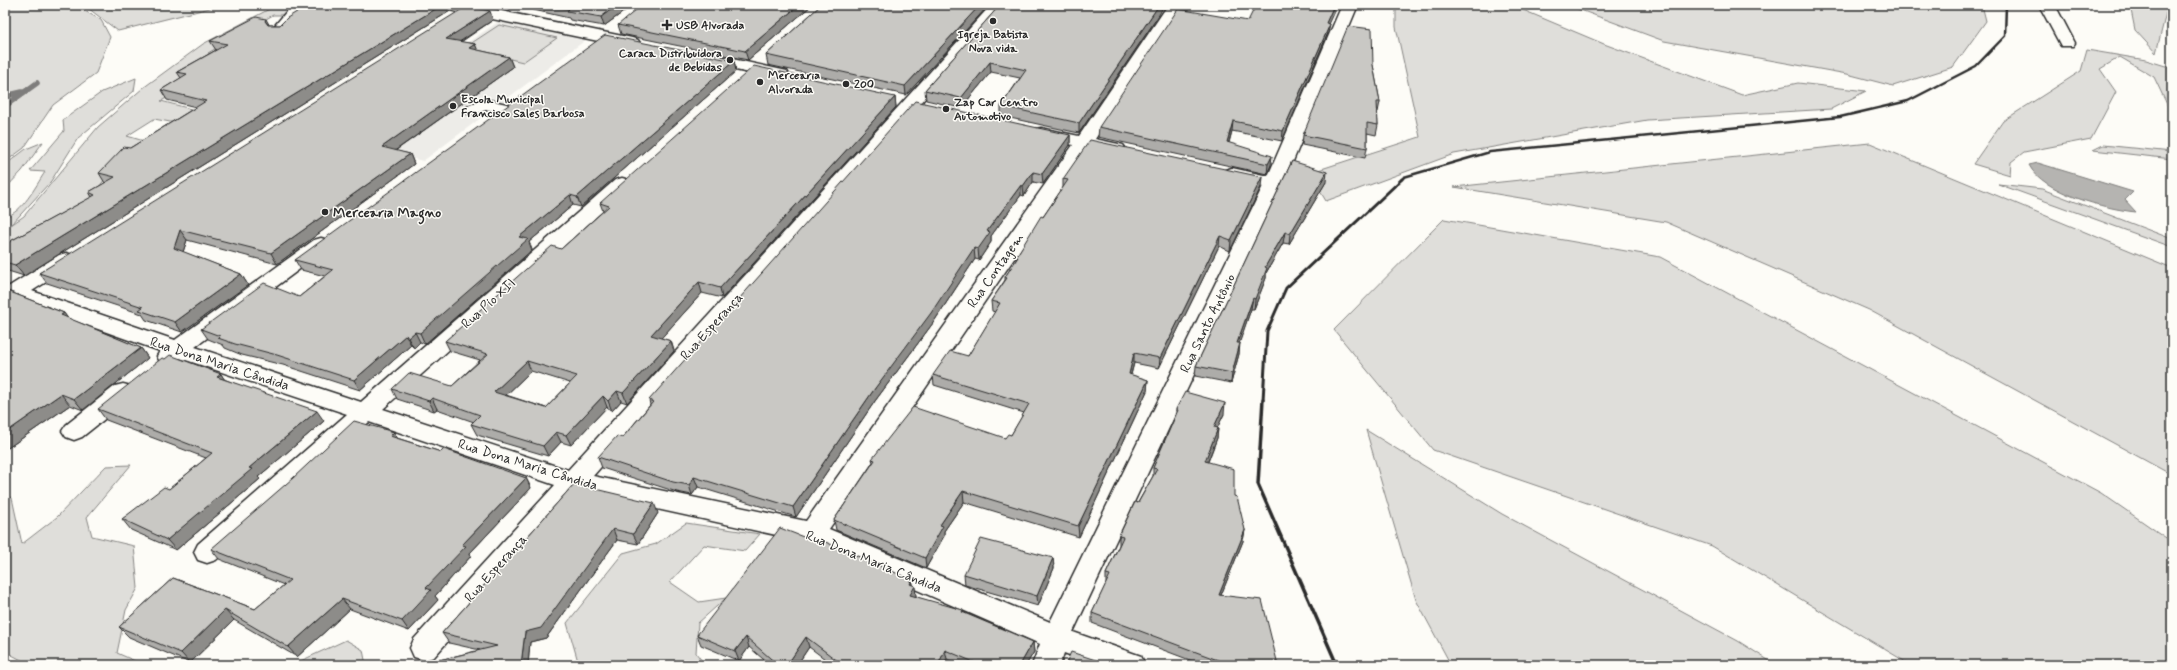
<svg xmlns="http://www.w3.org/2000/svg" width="2177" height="670" viewBox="0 0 2177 670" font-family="Mynerve,sans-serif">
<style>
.built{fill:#edece8}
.green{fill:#dfdeda;stroke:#858482}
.water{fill:#b5b4b1;stroke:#7e7d7b}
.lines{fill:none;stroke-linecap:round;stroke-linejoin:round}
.stream{stroke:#7e7d7b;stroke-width:5.5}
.minor-casing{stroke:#2b2b2b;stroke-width:3}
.minor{fill:#fdfcf7;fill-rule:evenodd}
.rail-far2{stroke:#2b2b2b;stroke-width:2.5}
.rail-far1{stroke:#2b2b2b;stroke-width:3}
.rail{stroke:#2b2b2b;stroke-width:3.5}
.wall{fill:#adaca9;stroke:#2b2b2b;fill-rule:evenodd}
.shaded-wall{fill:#8d8c89;stroke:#2b2b2b}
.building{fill:#c9c8c4;stroke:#2b2b2b;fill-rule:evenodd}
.poi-dot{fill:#2b2b2b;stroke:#fdfcf7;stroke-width:1.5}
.labels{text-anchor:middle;stroke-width:3;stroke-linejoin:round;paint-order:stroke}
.far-poi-label{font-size:12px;font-weight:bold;fill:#2b2b2b;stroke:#fdfcf7;text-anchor:start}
.poi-label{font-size:14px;font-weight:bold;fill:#2b2b2b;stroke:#fdfcf7;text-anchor:start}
.street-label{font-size:14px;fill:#2b2b2b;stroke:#fdfcf7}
</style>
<rect width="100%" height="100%" fill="#fdfcf7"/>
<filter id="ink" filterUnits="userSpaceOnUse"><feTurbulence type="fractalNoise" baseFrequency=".025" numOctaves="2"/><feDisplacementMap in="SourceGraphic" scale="8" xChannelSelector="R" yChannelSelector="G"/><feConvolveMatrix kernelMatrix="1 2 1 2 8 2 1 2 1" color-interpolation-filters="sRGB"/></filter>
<g filter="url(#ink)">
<polygon class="built" points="504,18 591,36 423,161 354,144 437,63"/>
<g class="green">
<polygon points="17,5 74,5 101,20 110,37 96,73 53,105 24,148 5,162 5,8"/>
<polygon points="84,5 222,5 118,31"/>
<path d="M277,5H297L286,15H273L208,53L241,59L161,101L210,114L192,126L154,119L127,136L161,146L124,155L91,197L5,257V217C23,212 35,187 45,172L30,171L64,131L63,120L102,92L136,78L134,91L78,138L51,181L11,225L24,216L98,127L143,88L203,44Z"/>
<polygon points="1396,5 1511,5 1604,44 1742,95 1798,83 1866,91 1831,109 1647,120 1454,154 1326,201 1309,173 1420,137 1396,27"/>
<polygon points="1567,5 1982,5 1986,21 1953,67 1893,86 1847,74 1664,41"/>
<polygon points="2130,5 2172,5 2166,13 2156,53 2135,30"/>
<polygon points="499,25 557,38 523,62 464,48"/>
<polygon points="2087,50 2146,60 2172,68 2172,115 2154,77 2120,57 2100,69 2116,92 2091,139 2024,152 2011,162 2010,175 1973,164 2003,121 2081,71"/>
<polygon points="43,142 22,171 5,189 5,165 26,149"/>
<polygon points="1870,143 2172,268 2172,475 1869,310 1666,222 1454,187"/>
<polygon points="2103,145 2172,152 2172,159 2093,150"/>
<polygon points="1998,184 2042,189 2172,239 2172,247"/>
<polygon points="1444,219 1660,257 2101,493 2172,542 2172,665 1911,665 1712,546 1433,450 1334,330"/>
<polygon points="1366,430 1502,514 1738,641 1776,665 1451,665 1416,600"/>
<polygon points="131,465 87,517 92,536 134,546 138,588 126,610 117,653 144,665 31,665 8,653 5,654 5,495 12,498 22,544 57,517 106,466"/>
<polygon points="686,523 760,534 745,551 704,545 670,582 699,602 726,598 698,623 696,653 705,665 579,665 567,623 623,553 656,544"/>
<polygon points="346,640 363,650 366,665 292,665"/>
</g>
<path class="water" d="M2038,163L2133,192L2125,200L2136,212C2106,209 2043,193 2029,165Z"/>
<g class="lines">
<g class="stream">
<polyline points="5,96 22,92"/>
<polyline points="5,106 37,83"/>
</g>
<g class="minor-casing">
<g id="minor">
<polygon points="292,5 308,5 285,33 273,33 271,30"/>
<polygon points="441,5 472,5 632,38 638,40 640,43 638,46 632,48 449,10 444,8"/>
<polygon points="991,5 1007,5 593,476 806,521 1073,145 1035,137 1032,133 1035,129 1041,128 1079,136 1168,5 1184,5 1095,139 1123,145 1126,149 1123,153 1117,155 1089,149 829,529 1050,622 1263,186 1225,178 1223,174 1225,170 1232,168 1268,176 1342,5 1358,5 1284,183 1073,632 1141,656 1145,665 1097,665 1064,653 1060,665 1032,665 1040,644 808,542 579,492 434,657 424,660 414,657 410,648 414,639 555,485 369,422 216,560 207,563 198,560 194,552 198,544 347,414 180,358 168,364 160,362 157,356 160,351 8,297 5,293 8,287 59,255 66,253 73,255 76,260 73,265 32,291 175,340 314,240 321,238 328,240 331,244 328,248 195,347 361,402 615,180 622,178 629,180 632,184 629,188 383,409 568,470"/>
<polygon points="2039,5 2055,5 2075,43 2073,46 2061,46"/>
<polygon points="705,53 787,71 789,75 787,79 781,80 699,62 697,58 699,54"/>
<path d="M484,99L511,105L514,109L511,113C502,115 494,108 486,110C478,112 476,116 468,114L465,110L468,106Z"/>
<polygon points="123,384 131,386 135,392 131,398 82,437 74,440 66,437 62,431 66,425 115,386"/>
</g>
</g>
<use href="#minor" class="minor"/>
<polyline class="rail-far2" points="1401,180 1404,177 1490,152 1840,117 1908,101 1976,66 2005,36 2006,5"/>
<polyline class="rail-far1" points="1263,400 1267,331 1286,288 1402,179"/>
<polyline class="rail" points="1263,399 1258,484 1337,665"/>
</g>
<g class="wall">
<polygon points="483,5 633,5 604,26 570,20 569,18 516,6 508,11 483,6"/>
<polygon points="812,5 748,60 621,34 618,25"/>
<polygon points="821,5 989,5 906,95 768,65 766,55"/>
<polygon points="1000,5 1159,15 1079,133 1001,116 1001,106 1020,78 991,72 961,108 926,100 925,90"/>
<polygon points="450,11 24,276 5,270 5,244 92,197 89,192 105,183 99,173 130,148 196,107 167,100 161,90 181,78 177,72 216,50 210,41 269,25 280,25"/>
<polygon points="493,20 461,42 475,44 477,50 509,57 513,67 395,151 410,154 414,164 277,264 187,240 183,252 241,274 248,285 182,332 146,320 142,314 47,283 39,273"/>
<polygon points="1248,21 1328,24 1328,33 1282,141 1232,131 1229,143 1271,165 1267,174 1098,137 1099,127"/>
<polygon points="734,61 736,71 581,207 573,205 529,242 532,250 425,344 420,342 414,348 411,345 360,390 283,365 242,355 225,348 223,345 208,339 201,329 299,297 325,276 301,270 295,260"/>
<polygon points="1373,65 1380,102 1378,112 1377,112 1378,125 1376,135 1367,133 1367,148 1365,158 1302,145 1303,135"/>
<path d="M895,97L896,107L722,298L702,293L661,338L671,341L674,351L627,403L621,401L612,411L607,407L571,445L561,442L548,456L477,435L471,424L474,422L437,409L434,411L397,399L392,389L452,386L480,360L450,351L445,341L561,249L603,211L600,203ZM531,371L570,383L546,408L506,395Z"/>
<polygon points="1070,135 1070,145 1043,184 1033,182 1024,196 1021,195 991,236 991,242 979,260 975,259 933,323 875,401 796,517 698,487 692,495 677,492 602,468 598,457 622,438 650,405 649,400"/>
<polygon points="1292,161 1326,182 1289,244 1283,243 1266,273 1266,278 1254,309 1251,309 1239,343 1239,354 1231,383 1195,376 1196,366"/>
<polygon points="1063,179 1261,187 1230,251 1219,246 1159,368 1134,363 1131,375 1148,380 1147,391 1079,537 964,502 944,531 944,536 926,568 836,530 834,520 873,462 872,459 1005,438 1011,435 1024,413 934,385 933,375 968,356 995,312 992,311 991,301 1005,280 1005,277 1016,260 1016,257 1063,188"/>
<polygon points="5,290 64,313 67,318 141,348 148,358 83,410 70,405 5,450"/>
<polygon points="221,374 224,379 324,421 258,477 260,479 176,550 131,530 122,519 169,489 206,458 106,420 98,409"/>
<polygon points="1176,409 1224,414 1217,428 1218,428 1217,438 1208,462 1234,496 1245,530 1243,541 1221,595 1278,665 1203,665 1092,623 1092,613 1106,584 1106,574 1119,545 1119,536 1153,476 1153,468 1175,416"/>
<polygon points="394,432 397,438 441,452 526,478 531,488 470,553 471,556 435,596 438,600 409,631 350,609 297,657 234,620 190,663 129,637 119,627 173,578 255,609 284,585 219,559 211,549"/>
<polygon points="574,484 658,513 638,544 617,540 546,638 530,642 528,665 419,665 480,650 449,643 442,633"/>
<polygon points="1053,558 1054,568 1038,606 965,585 964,574"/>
<polygon points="912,580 916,596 916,597 964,612 1033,642 1034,652 1026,665 959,665 947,659 944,665 833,665 809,647 797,665 770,665 749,647 739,661 701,645 697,635"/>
</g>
<g class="shaded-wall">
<polygon points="442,5 448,5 450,11 24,276 15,265"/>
<polygon points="506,5 515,5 516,6 508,11"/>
<polygon points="617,5 633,5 604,26 601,17"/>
<polygon points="799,5 812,5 748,60 745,51"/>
<polygon points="980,5 989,5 906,95 905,86"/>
<polygon points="1159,5 1164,5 1159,15 1079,133 1079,123"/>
<polygon points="1334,5 1337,5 1324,33 1326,23"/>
<polygon points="490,11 493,20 450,48 446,39"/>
<polygon points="266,19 271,28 265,21"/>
<polygon points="1330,24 1328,33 1282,141 1283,131"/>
<polygon points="475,44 479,53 469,48"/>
<polygon points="509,57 513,67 386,157 382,147"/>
<polygon points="734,61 736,71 581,207 577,197"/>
<polygon points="990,62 991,72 961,108 961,98"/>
<polygon points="895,97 896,107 722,298 720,288"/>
<polygon points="1233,121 1232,131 1226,152 1227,142"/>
<polygon points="1070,135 1070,145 1043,184 1042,174"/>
<polygon points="410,154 414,164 277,264 271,253"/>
<polygon points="1272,156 1271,165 1267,174 1268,164"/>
<polygon points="1033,172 1033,182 1024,196 1023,186"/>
<polygon points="1327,172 1326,182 1289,244 1290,234"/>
<polygon points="1262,177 1261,187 1230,251 1231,240"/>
<polygon points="1021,185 1021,195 991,236 991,242 979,260 978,249 987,231"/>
<polygon points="570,195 573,205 529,242 532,250 425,344 420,333 519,237"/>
<polygon points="180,230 187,240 181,258 174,248"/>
<polygon points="1285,232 1283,243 1266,273 1266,278 1254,309 1255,299 1265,267"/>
<polygon points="1220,236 1219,246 1159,368 1160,358"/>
<polygon points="974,248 975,259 933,323 875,401 796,517 793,507 873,391"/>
<polygon points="241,274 248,285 182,332 175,322"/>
<polygon points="699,282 702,293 655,345 651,335"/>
<polygon points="1253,298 1251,309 1236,353 1237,343"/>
<polygon points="64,313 72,324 61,315"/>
<polygon points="415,332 420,342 414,348 408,338"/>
<polygon points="406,335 411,345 360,390 354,380"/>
<polygon points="671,341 674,351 627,403 623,393"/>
<polygon points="1240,343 1239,354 1231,383 1232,373"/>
<polygon points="141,348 148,358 83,410 74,399"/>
<polygon points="1134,353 1134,363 1128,385 1129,374"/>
<polygon points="527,361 531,371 499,402 494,392"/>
<polygon points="221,374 228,385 217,377"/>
<polygon points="1148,380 1147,391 1079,537 1078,526"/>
<polygon points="617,391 621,401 612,411 608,401"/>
<polygon points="61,394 70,405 5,450 5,433"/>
<polygon points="603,396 607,407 571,445 566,435"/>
<polygon points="432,398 437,409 434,411 429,401"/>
<polygon points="1225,403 1224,414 1213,437 1214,427"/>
<polygon points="317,411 324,421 258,477 260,479 176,550 167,540 249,468"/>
<polygon points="1218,428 1217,438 1204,471 1205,461"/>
<polygon points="394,432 400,443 390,436"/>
<polygon points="556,432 561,442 548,456 543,446"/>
<polygon points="694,477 698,487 692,495 689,485"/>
<polygon points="526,478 531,488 470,553 471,556 435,596 438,600 409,631 402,621 426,588 462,545"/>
<polygon points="963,491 964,502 944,531 944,536 926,568 925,558 940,525"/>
<polygon points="654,503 658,513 638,544 633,534"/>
<polygon points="613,529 617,540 546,638 530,642 528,665 521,665 525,632"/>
<polygon points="1245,530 1243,541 1217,605 1219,595"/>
<polygon points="1053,558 1054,568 1038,606 1037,596"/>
<polygon points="912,580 914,588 915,586 916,596 911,605 910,595 910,584"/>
<polygon points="342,599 350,609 297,657 288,647"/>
<polygon points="225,610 234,620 190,663 181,653"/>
<polygon points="746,637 749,647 739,661 735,651"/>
<polygon points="806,637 809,647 797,665 787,665"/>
<polygon points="1033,642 1034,652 1026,665 1020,665"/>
<polygon points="945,650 947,659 944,665 938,665"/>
</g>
<g class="building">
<polygon points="308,5 442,5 15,265 5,262 5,244 95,195 89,192 115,177 99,173 124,147 130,148 206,101 161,90 187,74 177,72 227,44 210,41 256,17 266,19 265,21 268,25 280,25 287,18"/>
<polygon points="551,5 617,5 601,17 567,11 569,9"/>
<polygon points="642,5 799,5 745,51 618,25"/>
<polygon points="821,5 980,5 905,86 766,55"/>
<polygon points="1000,5 1159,5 1079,123 1001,106 1026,70 990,62 961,98 925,90"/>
<polygon points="1256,5 1334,5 1326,23 1330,24 1283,131 1233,121 1227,142 1272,156 1268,164 1099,127 1178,9 1248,21"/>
<polygon points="467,6 490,11 446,39 475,44 469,48 509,57 382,147 410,154 271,253 180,230 174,248 241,274 175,322 139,310 143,307 39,273"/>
<polygon points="1348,26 1372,29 1373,65 1380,102 1377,102 1378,125 1367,123 1367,148 1303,135"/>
<polygon points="605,35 734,61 577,197 570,195 519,237 528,239 420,333 415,332 408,338 406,335 354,380 277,355 235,344 218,338 220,336 201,329 264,283 299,297 333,270 295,260"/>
<path d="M754,66L895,97L720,288L699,282L651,335L671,341L623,393L617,391L608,401L603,396L566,435L556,432L543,446L471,424L480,415L432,398L429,401L392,389L409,373L452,386L488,354L445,341L552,246L561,249L609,206L600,203ZM527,361L577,376L546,408L494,392Z"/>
<polygon points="915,101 1070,135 1042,174 1033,172 1023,186 1021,185 987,231 990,232 978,249 974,248 931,313 873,391 793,507 694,477 689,485 673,482 598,457 617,436 622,438 653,402 649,400"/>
<polygon points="1090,140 1262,177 1231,240 1220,236 1160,358 1134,353 1129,374 1148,380 1078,526 963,491 940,525 943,526 925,558 834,520 875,460 872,459 913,407 1005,438 1008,434 1011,435 1029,404 933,375 950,351 968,356 1000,303 991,301 1007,278 1005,277 1018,257 1016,257 1041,216 1043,217 1068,180 1063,179"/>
<polygon points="1292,161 1327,172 1290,234 1285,232 1265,267 1267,268 1255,299 1253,298 1237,343 1240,343 1232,373 1196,366"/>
<polygon points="5,290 64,313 61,315 141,348 74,399 61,394 5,433 5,336 7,335 5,334"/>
<polygon points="170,355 221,374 217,377 317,411 249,468 252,469 167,540 122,519 164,487 169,489 212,453 98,409 162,358 165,359"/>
<polygon points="1185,392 1225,403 1214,427 1218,428 1205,461 1234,469 1234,496 1237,497 1245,530 1219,595 1262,600 1278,665 1231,665 1092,613 1110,575 1106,574 1123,537 1119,536 1135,502 1138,503 1157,469 1153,468 1178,410 1176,409"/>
<polygon points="354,421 394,432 390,436 441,452 444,449 526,478 462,545 466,546 426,588 431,590 402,621 342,599 288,647 225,610 181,653 119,627 173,578 255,609 290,580 211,549 293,478"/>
<polygon points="574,484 654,503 633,534 613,529 541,628 525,632 521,665 419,665 497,646 442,633"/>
<polygon points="780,528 819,543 821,540 912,580 910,584 915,586 910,595 963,610 962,612 1033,642 1020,665 981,665 945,650 938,665 843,665 806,637 787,665 778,665 746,637 735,651 697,635"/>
<polygon points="981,539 1053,558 1037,596 964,574"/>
<polygon points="1071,652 1111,665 1065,665"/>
</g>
</g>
<g class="poi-dot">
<circle cx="993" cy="21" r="4"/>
<path d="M665 19h4v4h4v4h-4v4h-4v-4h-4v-4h4z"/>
<circle cx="730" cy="60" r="4"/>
<circle cx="760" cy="82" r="4"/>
<circle cx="846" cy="84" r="4"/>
<circle cx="453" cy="106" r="4"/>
<circle cx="946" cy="109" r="4"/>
<circle cx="325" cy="212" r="4"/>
</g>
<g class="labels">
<g class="far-poi-label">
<text x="676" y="29">USB Alvorada</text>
<text x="993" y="38" text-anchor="middle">Igreja Batista<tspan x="993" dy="14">Nova vida</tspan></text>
<text x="722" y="57" text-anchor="end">Caraca Distribuidora<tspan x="722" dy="14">de Bebidas</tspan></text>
<text x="768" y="79">Mercearia<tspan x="768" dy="14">Alvorada</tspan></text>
<text x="854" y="88">200</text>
<text x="461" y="103">Escola Municipal<tspan x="461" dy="14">Francisco Sales Barbosa</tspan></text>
<text x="954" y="106">Zap Car Centro<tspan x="954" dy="14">Automotivo</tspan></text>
</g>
<g class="poi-label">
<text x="333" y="217">Mercearia Magno</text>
</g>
<g class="street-label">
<text transform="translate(995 270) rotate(-55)" y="5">Rua Contagem</text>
<text transform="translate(488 303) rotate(-42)" y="5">Rua Pio XII</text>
<text transform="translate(1207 323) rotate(-64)" y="5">Rua Santo Antônio</text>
<text transform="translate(711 326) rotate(-48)" y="5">Rua Esperança</text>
<text transform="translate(220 363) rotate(18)" y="5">Rua Dona Maria Cândida</text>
<text transform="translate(528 464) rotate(17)" y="5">Rua Dona Maria Cândida</text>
<text transform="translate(874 561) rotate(22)" y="5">Rua Dona Maria Cândida</text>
<text transform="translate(495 568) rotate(-48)" y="5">Rua Esperança</text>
</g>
</g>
<rect width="2177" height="670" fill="none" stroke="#fdfcf7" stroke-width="20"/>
<rect x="10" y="10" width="2157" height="650" fill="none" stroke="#2b2b2b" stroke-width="1.5" filter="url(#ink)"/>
</svg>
